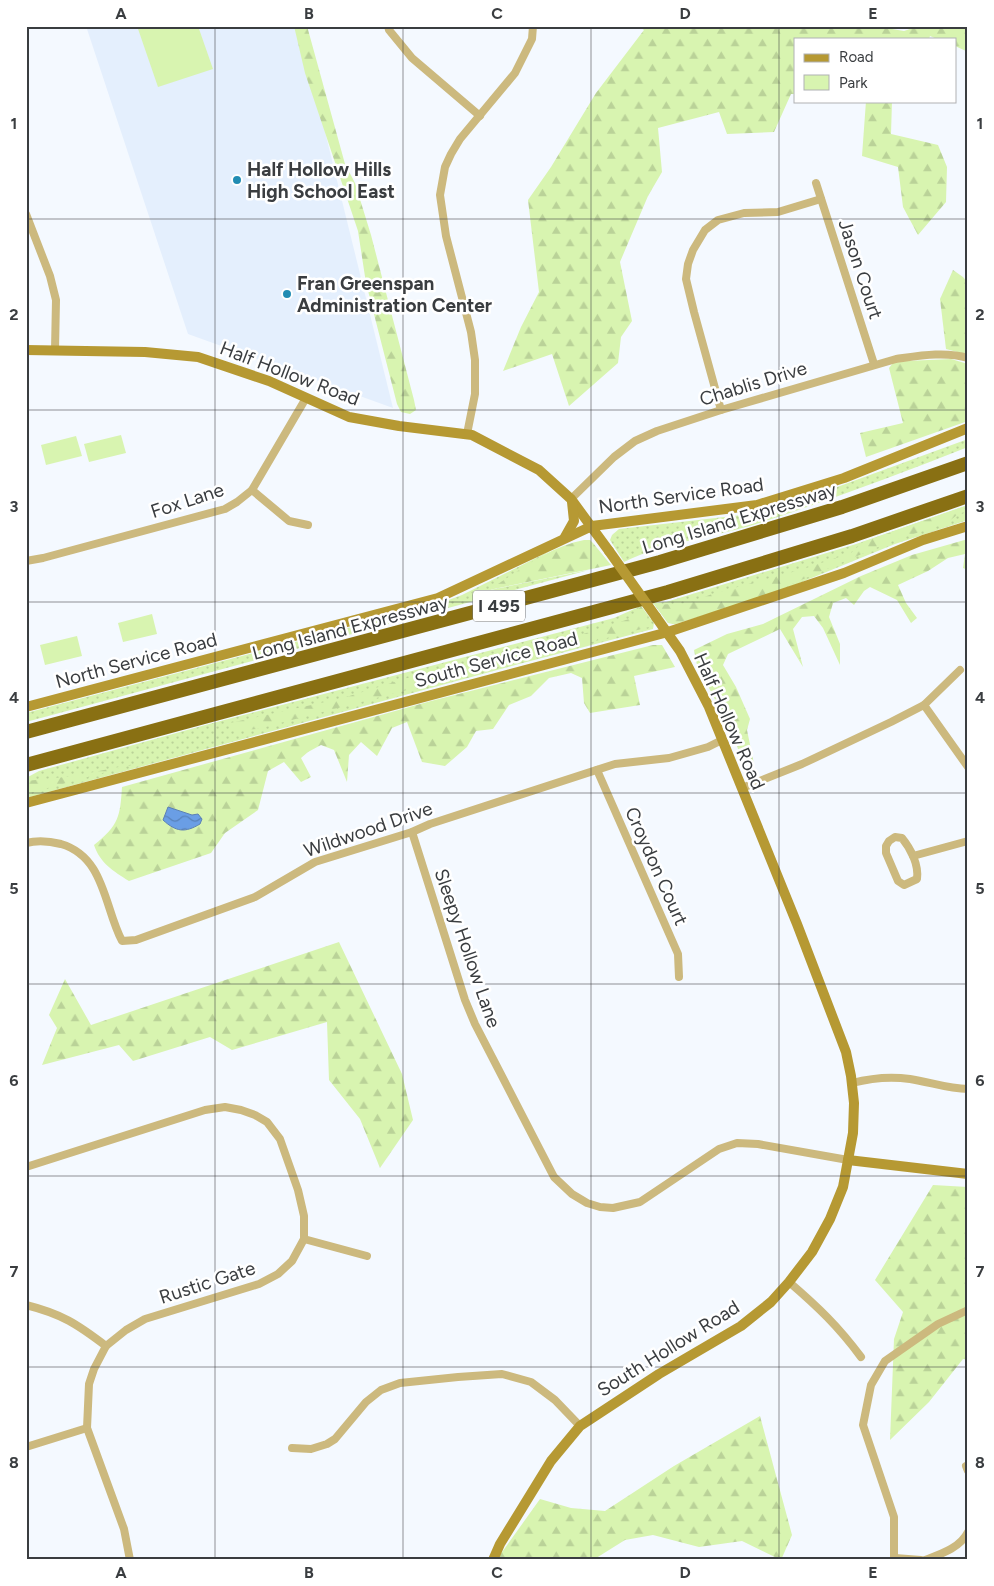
<svg xmlns="http://www.w3.org/2000/svg" width="994" height="1586" viewBox="0 0 994 1586" font-family="Figtree,sans-serif">
<style>
.built{fill:#e4effd}
.grass{fill:url(#grass-dots)}
.forest{fill:url(#forest-firs)}
.park{fill:#d8f4b0}
.water{fill:url(#water-waves);stroke:#5c81b4}
.lines{fill:none;stroke-linecap:round;stroke-linejoin:round}
.street{stroke:#ccb97e;stroke-width:8}
.secondary{stroke:#b69933;stroke-width:10}
.highway{stroke:#897013;stroke-width:14}
.secondary-bridge{stroke:#b69933;stroke-width:10}
.grid{fill:none;stroke:#3a3d40;stroke-width:1;stroke-opacity:0.55}
.poi-dot{fill:#218cb3;stroke:#fff;stroke-width:2}
.labels{text-anchor:middle;stroke-width:5;stroke-linejoin:round;paint-order:stroke}
.shield{fill:#fff;stroke:#757779;stroke-width:1}
.shield-label{font-size:18px;font-weight:bold;fill:#3a3d40}
.poi-label{font-size:19px;font-weight:bold;fill:#3a3d40;stroke:#fff;text-anchor:start}
.street-label{font-size:19px;fill:#3a3d40;stroke:#fff}
.neatline{fill:none;stroke:#3a3d40;stroke-width:2}
.grid-label{font-size:16px;text-anchor:middle;font-weight:bold;fill:#3a3d40}
</style>
<defs>
<pattern id="grass-dots" width="8" height="8" patternUnits="userSpaceOnUse" patternTransform="scale(1.25)"><rect width="8" height="8" fill="#d8f4b0"/><path d="M2 2h.1M6 6h.1" fill="none" stroke="#bad298" stroke-width="1.8" stroke-linecap="round"/></pattern>
<pattern id="forest-firs" width="22" height="20" patternUnits="userSpaceOnUse" patternTransform="scale(1.25)"><rect width="22" height="20" fill="#d8f4b0"/><path d="M5 1l3.5 6h-7zM16 11l3.5 6h-7z" fill="#bad298"/></pattern>
<pattern id="water-waves" width="16" height="10" patternUnits="userSpaceOnUse" patternTransform="scale(1.25)"><rect width="16" height="10" fill="#6a9ee5"/><path d="M0 5q4-4 8 0t8 0" fill="none" stroke="#5882bb"/></pattern>
</defs>
<rect width="100%" height="100%" fill="#f4f9ff"/>
<polygon class="built" points="86,26 299,26 393,408 188,334"/>
<g class="grass">
<path d="M968,439V447C897,475 825,502 753,525C710,538 664,542 624,562L610,540L612,535L619,529L769,512Z"/>
<polygon points="968,505 968,520 895,544 770,595 675,624 668,623 653,603 666,602 856,544"/>
<polygon points="550,551 490,590 589,570 26,722 26,713 435,605 462,595"/>
<polygon points="641,606 654,623 653,629 519,664 26,798 26,773 28,777 39,771 209,724 614,618"/>
</g>
<g class="forest">
<polygon points="294,26 307,26 345,164 355,183 371,235 414,400 416,410 410,414 401,412 397,404 366,283 358,231 305,73"/>
<polygon points="639,26 874,26 904,31 919,26 968,26 968,49 966,51 955,46 955,39 937,39 930,36 929,39 795,39 795,94 791,94 774,132 727,134 719,112 658,128 662,172 648,196 620,262 632,321 621,337 618,363 569,406 552,354 503,371 521,327 539,292 528,200 551,167 596,93 644,30"/>
<polygon points="866,101 892,101 891,134 938,145 947,167 946,202 918,235 903,207 898,167 862,156"/>
<polygon points="953,270 963,277 968,283 968,355 946,349 940,299"/>
<polygon points="951,359 968,364 968,421 866,457 860,433 903,423 889,368 893,363 906,361"/>
<polygon points="968,505 968,511 958,514 947,523 892,541 771,593 675,624 668,623 655,605 689,603 712,594 800,570 851,553 863,542"/>
<polygon points="968,539 968,570 963,568 965,554 948,558 928,571 898,585 906,603 917,618 911,623 897,600 870,587 864,591 854,605 846,598 833,603 829,617 840,644 840,665 823,628 814,616 802,617 793,629 803,667 780,629 728,654 723,665 736,687 750,719 747,730 754,764 741,758 733,734 697,665 694,650 727,634 763,624 861,576 912,555"/>
<path d="M584,540H590L593,543L611,565L489,590C519,571 548,547 584,540Z"/>
<polygon points="641,606 647,615 649,627 257,729 235,731 230,723 343,698 414,676 475,665 574,637 629,619"/>
<path d="M653,645H662L675,667L634,676L640,705L590,713L584,703L582,678L571,673L549,678L531,696L509,705L493,729L476,731L467,747L445,766L422,762L407,722L392,728L377,756L361,742L349,755L347,782L334,750L321,745L308,752L301,758L311,777L301,782L284,762L268,771L258,810L225,833L211,853L129,881C113,871 100,863 94,845C119,825 120,817 122,787L431,701Z"/>
<polygon points="139,763 26,794 26,781 74,776"/>
<polygon points="339,942 402,1074 413,1120 380,1168 360,1119 329,1080 327,1022 232,1050 210,1037 133,1061 119,1045 42,1065 57,1028 49,1015 65,979 91,1025"/>
<polygon points="933,1185 968,1187 968,1360 963,1359 929,1402 890,1440 894,1339 903,1312 875,1280"/>
<polygon points="760,1416 792,1535 781,1560 742,1541 699,1547 653,1535 625,1540 593,1560 498,1560 500,1555 540,1499 571,1508 605,1511 674,1466"/>
</g>
<g class="park">
<polygon points="137,26 198,26 213,69 158,87"/>
<polygon points="121,435 126,453 89,462 84,444"/>
<polygon points="76,436 82,456 46,465 41,445"/>
<polygon points="152,614 157,634 123,642 118,623"/>
<polygon points="77,636 82,656 45,665 40,645"/>
</g>
<path class="water" d="M168,807L192,815L198,814L202,819L200,824C185,833 176,832 163,820Z"/>
<g class="lines">
<g class="street">
<polyline points="388,26 389,30 412,58 480,116"/>
<polyline points="816,183 874,364"/>
<polyline points="26,214 50,276 56,300 55,350"/>
<polyline points="721,410 694,312 686,279 688,264 693,250 705,230 718,220 744,213 778,212 821,199"/>
<polyline points="467,434 475,394 475,360 471,332 446,236 440,195 445,167 451,154 460,139 515,73 532,39 533,26"/>
<polyline points="252,490 289,521 308,525"/>
<path d="M571,499L614,457L635,441L657,431L721,410L896,359C918,356 945,351 968,358"/>
<polyline points="26,561 43,558 225,509 237,502 252,490 306,398"/>
<polyline points="924,705 968,767"/>
<polyline points="597,770 678,954 679,977"/>
<polyline points="742,788 802,764 891,722 924,705 960,670"/>
<polyline points="412,832 465,1000 475,1024 554,1177 572,1194 587,1203 600,1207 613,1208 640,1202 719,1149 737,1143 758,1144 848,1160"/>
<path d="M895,837L902,838C911,849 919,865 917,879L904,885L898,881L886,853V846L889,841Z"/>
<path d="M26,843C38,840 49,841 61,844C105,857 104,907 122,941L136,940L255,897L315,862L412,832L430,824L615,764L669,758L708,747L722,740"/>
<polyline points="913,856 968,841"/>
<path d="M852,1083C871,1078 890,1076 910,1079C930,1082 948,1089 968,1089"/>
<polyline points="26,1167 205,1110 225,1107 241,1110 255,1115 267,1122 280,1139 298,1190 304,1216 304,1239 292,1261 278,1274 259,1284 145,1319 126,1330 106,1346 94,1369 89,1384 87,1428 124,1529 130,1560"/>
<polyline points="304,1239 367,1256"/>
<path d="M789,1282C818,1307 838,1326 861,1357"/>
<path d="M26,1305C62,1314 77,1324 106,1346"/>
<polyline points="26,1447 87,1428"/>
<polyline points="292,1448 311,1449 327,1444 335,1439 366,1402 381,1390 400,1383 458,1377 502,1374 531,1382 555,1400 580,1426"/>
<polyline points="966,1466 968,1471"/>
<polyline points="895,1558 921,1560"/>
<polyline points="894,1560 894,1517 863,1425 871,1385 885,1361 938,1324 968,1310"/>
<path d="M925,1560C941,1554 960,1548 968,1532"/>
</g>
<g class="secondary">
<polyline points="26,350 145,352 198,357 269,381 349,417 399,426 472,435 539,470 571,499 609,551"/>
<polyline points="565,537 574,521 572,502"/>
<polyline points="26,707 438,598 592,526 757,505 844,478 968,428"/>
<polyline points="26,803 668,632 844,573 923,540 968,526"/>
<polyline points="848,1160 968,1174"/>
<polyline points="493,1560 500,1544 551,1461 580,1426 659,1374 741,1326 771,1302 789,1282 812,1252 830,1219 843,1187 853,1133 854,1103 851,1076 846,1052 797,924 709,707 680,651 656,617"/>
</g>
<g class="highway">
<polyline points="26,732 660,562 842,507 968,463"/>
<polyline points="26,765 668,592 852,536 968,496"/>
</g>
<polyline class="secondary-bridge" points="609,551 656,617"/>
</g>
<path class="grid" d="M215,26V1560M403,26V1560M591,26V1560M779,26V1560M26,219H968M26,410H968M26,602H968M26,793H968M26,984H968M26,1176H968M26,1367H968"/>
<g class="poi-dot">
<circle cx="237" cy="180" r="5"/>
<circle cx="287" cy="294" r="5"/>
</g>
<g class="labels">
<rect class="shield" x="473" y="590.5" width="52" height="31" rx="4"/>
<g class="shield-label">
<text x="499" y="612">I 495</text>
</g>
<g class="poi-label">
<text x="247" y="176">Half Hollow Hills<tspan x="247" dy="22">High School East</tspan></text>
<text x="297" y="290">Fran Greenspan<tspan x="297" dy="22">Administration Center</tspan></text>
</g>
<g class="street-label">
<text transform="translate(861 269) rotate(72)" y="7">Jason Court</text>
<text transform="translate(290 373) rotate(21)" y="7">Half Hollow Road</text>
<text transform="translate(753 383) rotate(-17)" y="7">Chablis Drive</text>
<text transform="translate(681 495) rotate(-8)" y="7">North Service Road</text>
<text transform="translate(187 500) rotate(-18)" y="7">Fox Lane</text>
<text transform="translate(739 518) rotate(-17)" y="7">Long Island Expressway</text>
<text transform="translate(350 627) rotate(-15)" y="7">Long Island Expressway</text>
<text transform="translate(496 659) rotate(-15)" y="7">South Service Road</text>
<text transform="translate(136 660) rotate(-15)" y="7">North Service Road</text>
<text transform="translate(730 721) rotate(66)" y="7">Half Hollow Road</text>
<text transform="translate(368 829) rotate(-19)" y="7">Wildwood Drive</text>
<text transform="translate(657 866) rotate(66)" y="7">Croydon Court</text>
<text transform="translate(468 948) rotate(71)" y="7">Sleepy Hollow Lane</text>
<text transform="translate(207 1282) rotate(-18)" y="7">Rustic Gate</text>
<text transform="translate(668 1348) rotate(-32)" y="7">South Hollow Road</text>
</g>
</g>
<rect width="994" height="1586" fill="none" stroke="#ffffff" stroke-width="55"/>
<rect x="794" y="38" width="162" height="65" fill="#ffffff" stroke="#b0b1b3"/>
<rect x="804" y="54" width="25" height="8" fill="#b69933" stroke="#b0b1b3"/>
<text x="839" y="62" font-size="15" fill="#3a3d40">Road</text>
<rect x="804" y="75" width="25" height="15" fill="#d8f4b0" stroke="#b0b1b3"/>
<text x="839" y="88" font-size="15" fill="#3a3d40">Park</text>
<rect x="28" y="28" width="938" height="1530" class="neatline"/>
<g class="grid-label">
<text x="121" y="19">A</text>
<text x="309" y="19">B</text>
<text x="497" y="19">C</text>
<text x="685" y="19">D</text>
<text x="873" y="19">E</text>
<text x="14" y="129">1</text>
<text x="980" y="129">1</text>
<text x="14" y="320">2</text>
<text x="980" y="320">2</text>
<text x="14" y="512">3</text>
<text x="980" y="512">3</text>
<text x="14" y="703">4</text>
<text x="980" y="703">4</text>
<text x="14" y="894">5</text>
<text x="980" y="894">5</text>
<text x="14" y="1086">6</text>
<text x="980" y="1086">6</text>
<text x="14" y="1277">7</text>
<text x="980" y="1277">7</text>
<text x="14" y="1468">8</text>
<text x="980" y="1468">8</text>
<text x="121" y="1578">A</text>
<text x="309" y="1578">B</text>
<text x="497" y="1578">C</text>
<text x="685" y="1578">D</text>
<text x="873" y="1578">E</text>
</g>
</svg>
